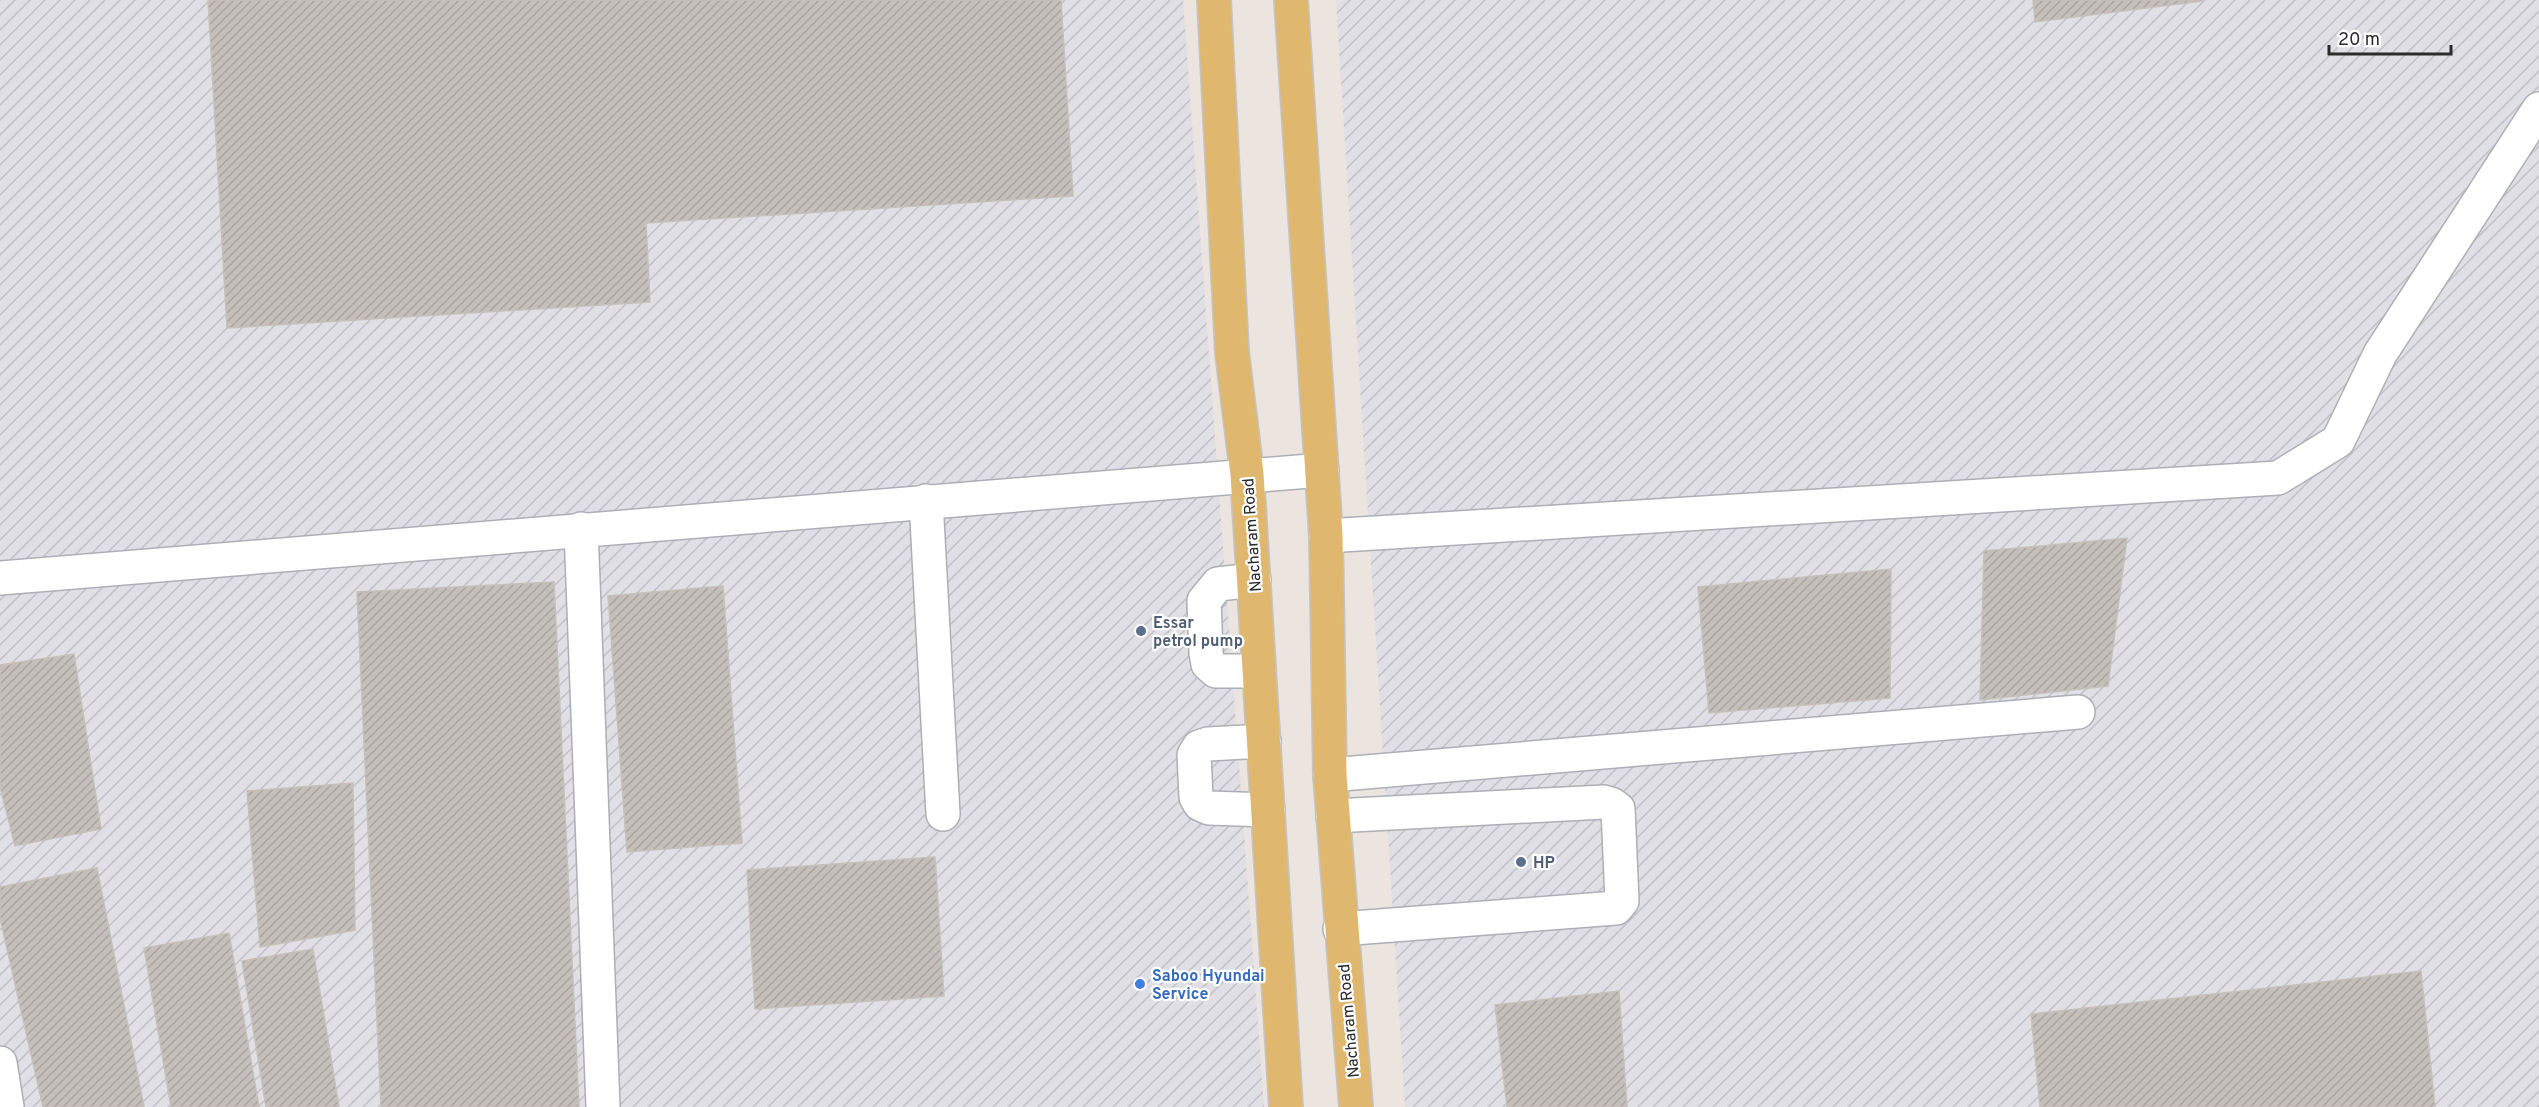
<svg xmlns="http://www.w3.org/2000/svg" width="2539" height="1107" viewBox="0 0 2539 1107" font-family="Overpass,sans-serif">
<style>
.industrial{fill:url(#industrial-furrows)}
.building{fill:url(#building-hatch);stroke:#c6c0b9;stroke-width:1.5}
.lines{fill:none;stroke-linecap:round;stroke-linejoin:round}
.minor-casing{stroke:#acafb6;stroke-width:36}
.major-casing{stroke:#c4c4c4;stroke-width:36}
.minor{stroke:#fff;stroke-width:33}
.major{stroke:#e0b76f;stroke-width:33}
.service-dot{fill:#5c6f8a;stroke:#fff;stroke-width:2}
.shop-dot{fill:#3f7fe0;stroke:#fff;stroke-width:2}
.labels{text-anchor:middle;stroke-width:4.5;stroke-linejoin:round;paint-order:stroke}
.street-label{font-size:16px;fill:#2b2b2b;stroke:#fff}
.service-label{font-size:16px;font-weight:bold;fill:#4e5e75;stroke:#fff;text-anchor:start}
.shop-label{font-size:16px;font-weight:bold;fill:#366cbe;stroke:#fff;text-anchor:start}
</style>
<defs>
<pattern id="industrial-furrows" width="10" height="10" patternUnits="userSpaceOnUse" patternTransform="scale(1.5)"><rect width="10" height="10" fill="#e0dfe5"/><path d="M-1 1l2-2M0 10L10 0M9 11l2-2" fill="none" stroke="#c0c0c5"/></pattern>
<pattern id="building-hatch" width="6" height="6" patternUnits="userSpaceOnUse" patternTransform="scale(1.5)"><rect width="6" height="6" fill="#c4bfba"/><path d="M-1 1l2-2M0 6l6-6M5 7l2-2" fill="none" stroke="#a9a4a0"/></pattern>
</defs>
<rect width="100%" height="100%" fill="#ebe4df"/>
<g class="industrial">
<polygon points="0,0 1183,0 1264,1107 0,1107"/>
<polygon points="1336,0 2539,0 2539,1107 1405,1107"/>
</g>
<g class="building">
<polygon points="208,0 1061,0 1073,196 646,223 650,302 227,328"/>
<polygon points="2033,0 2202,0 2202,1 2035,22"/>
<polygon points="2127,538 2108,686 1980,700 1984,551"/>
<polygon points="1891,569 1890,698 1709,713 1698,587"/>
<polygon points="554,582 579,1107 381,1107 357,592"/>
<polygon points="723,586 742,843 627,852 608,596"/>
<polygon points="74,654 101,829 15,846 0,787 0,665"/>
<polygon points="353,783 355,930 260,947 247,791"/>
<polygon points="935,857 944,996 755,1009 747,870"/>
<polygon points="97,868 144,1107 43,1107 0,918 0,887"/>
<polygon points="229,933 259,1107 171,1107 144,948"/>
<polygon points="313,949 339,1107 266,1107 242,961"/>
<polygon points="2421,971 2435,1107 2040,1107 2031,1014"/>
<polygon points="1619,991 1627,1107 1507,1107 1495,1005"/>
</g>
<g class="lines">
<g class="minor-casing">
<g id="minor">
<polyline points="926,501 943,814"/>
<polyline points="581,529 603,1107"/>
<polyline points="1326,536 2278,478 2338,441 2380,354 2539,109"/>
<polyline points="0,578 1322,470"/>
<polyline points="1254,580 1218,584 1204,601 1206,653 1208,664 1216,671 1259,671"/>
<polyline points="1264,741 1208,744 1199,747 1194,755 1196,797 1200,804 1209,808 1268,810"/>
<polyline points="1330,775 2078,712"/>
<polyline points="1333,816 1604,802 1611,804 1618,809 1622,901 1616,908 1340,929"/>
<polyline points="0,1063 7,1107"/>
</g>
</g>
<g class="major-casing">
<g id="major">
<polyline points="1214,0 1232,352 1247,474 1286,1107"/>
<polyline points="1291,0 1326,536 1330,775 1356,1107"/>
</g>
</g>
<use href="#minor" class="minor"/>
<use href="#major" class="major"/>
</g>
<g class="service-dot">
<circle cx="1141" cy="631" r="6"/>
<circle cx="1521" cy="862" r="6"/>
</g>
<circle class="shop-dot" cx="1140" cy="984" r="6"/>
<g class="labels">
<g class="street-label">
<text transform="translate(1251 535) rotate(-94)" y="6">Nacharam Road</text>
<text transform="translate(1348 1021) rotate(-95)" y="6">Nacharam Road</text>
</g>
<g class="service-label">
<text x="1153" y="628">Essar<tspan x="1153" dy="18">petrol pump</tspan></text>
<text x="1533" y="868">HP</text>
</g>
<g class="shop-label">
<text x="1152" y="981">Saboo Hyundai<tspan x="1152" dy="18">Service</tspan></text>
</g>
</g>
<path d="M2329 45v9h122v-9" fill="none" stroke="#2b2b2b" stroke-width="3"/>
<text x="2338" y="45" font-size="18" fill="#2b2b2b" stroke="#ffffff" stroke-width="4.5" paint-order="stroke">20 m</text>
</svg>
